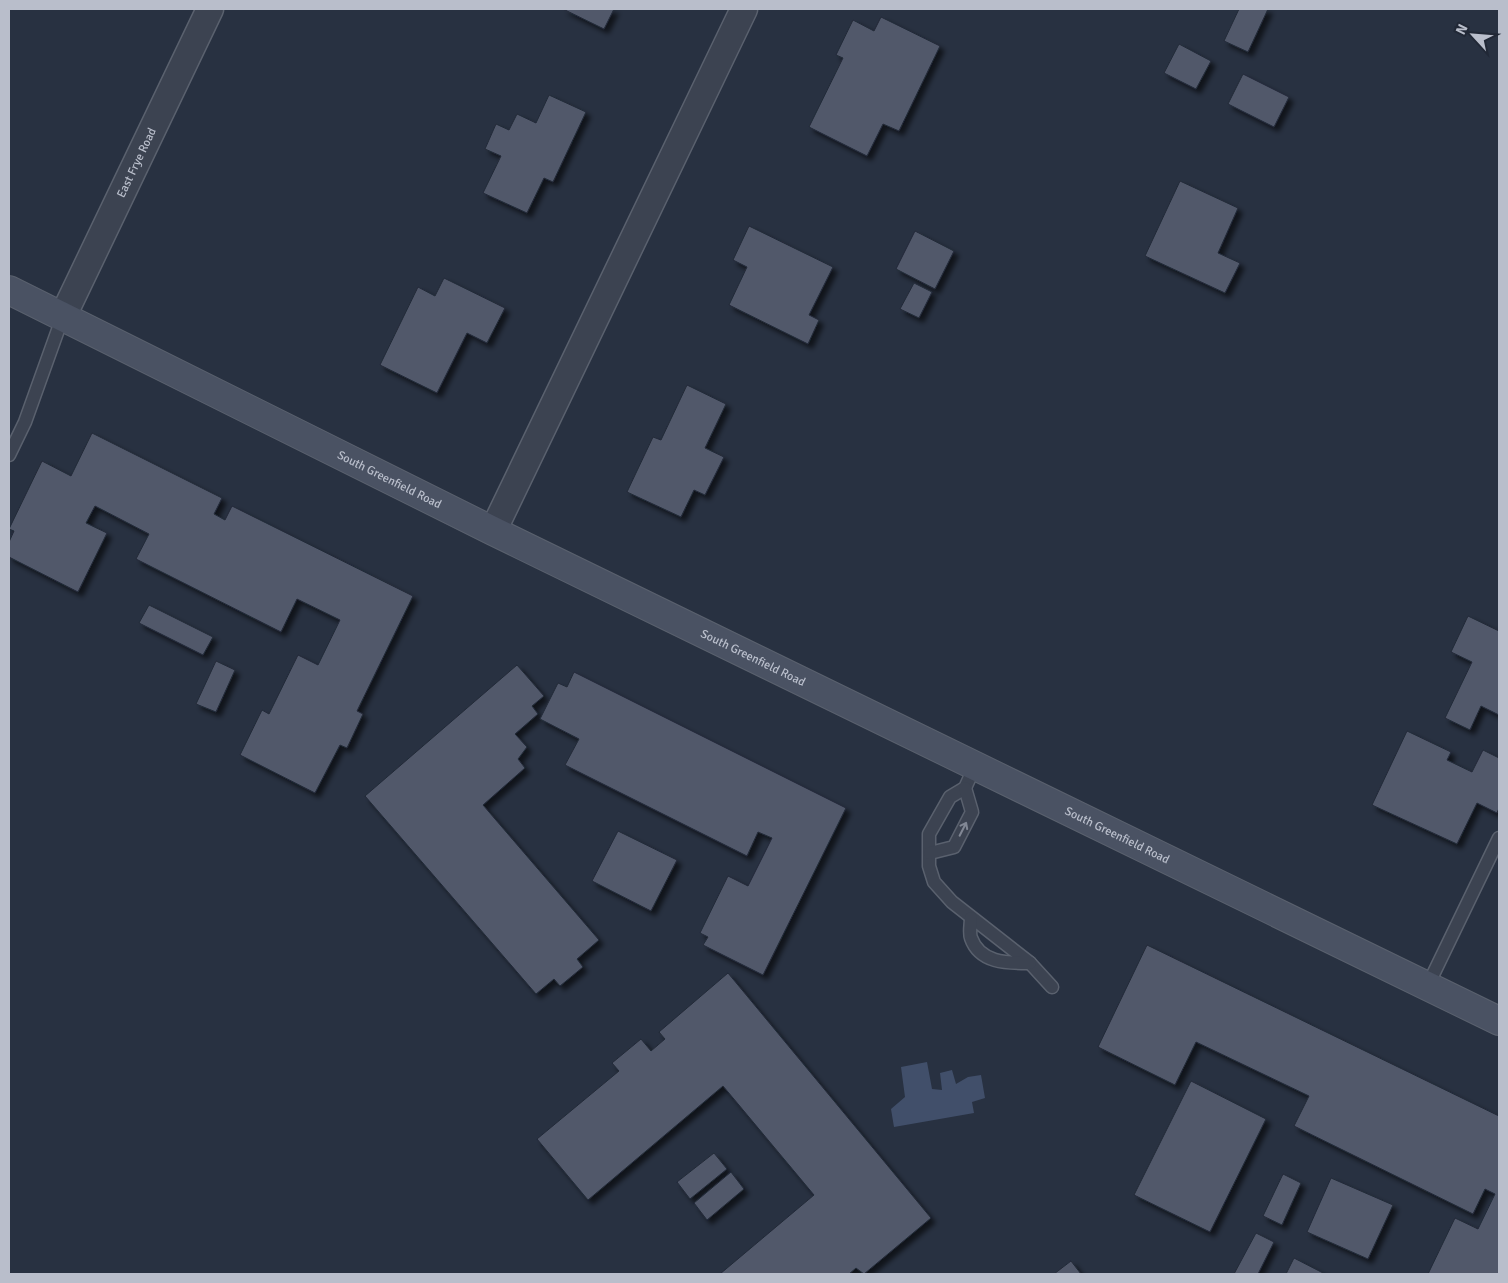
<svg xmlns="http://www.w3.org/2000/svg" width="1508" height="1283" viewBox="0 0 1508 1283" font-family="Signika,sans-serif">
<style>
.water{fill:#414f6a}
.building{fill:#51596b;stroke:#232a38;filter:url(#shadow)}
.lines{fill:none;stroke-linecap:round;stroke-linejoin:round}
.lane-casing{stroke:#5a616e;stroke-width:15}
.street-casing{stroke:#5a616e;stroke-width:29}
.secondary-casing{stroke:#5a616e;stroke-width:30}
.lane{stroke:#3c4351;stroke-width:12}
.street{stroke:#3c4351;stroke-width:26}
.secondary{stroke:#4a5263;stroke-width:28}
.oneway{stroke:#818794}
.labels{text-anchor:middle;stroke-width:4.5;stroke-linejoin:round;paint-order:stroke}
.street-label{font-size:12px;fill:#b9becb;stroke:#212836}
</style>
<defs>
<filter id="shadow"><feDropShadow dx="4.5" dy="4.5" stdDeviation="2.5" flood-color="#0009"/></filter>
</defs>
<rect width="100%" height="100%" fill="#283141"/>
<polygon class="water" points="927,1062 932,1089 942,1090 940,1073 952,1070 956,1084 968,1077 981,1075 985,1098 972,1102 974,1113 894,1127 891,1109 905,1097 901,1067"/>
<g class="building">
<polygon points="563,9 614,9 604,29"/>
<polygon points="1239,9 1268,9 1248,52 1224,41"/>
<polygon points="881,17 940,46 899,131 883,124 867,156 809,127 843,58 836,55 853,20 874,31"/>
<polygon points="1179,44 1211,61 1196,89 1164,73"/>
<polygon points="1243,74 1289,97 1274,127 1228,104"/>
<polygon points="549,95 586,112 553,182 544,178 527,213 483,193 501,156 485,149 496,124 509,130 517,114 536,123"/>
<polygon points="1180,181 1238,208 1218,253 1240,263 1225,293 1145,256"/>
<polygon points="749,226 833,267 809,315 819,320 808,344 729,305 747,267 733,260"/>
<polygon points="915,231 954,251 935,289 896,269"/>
<polygon points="444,278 505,308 487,343 467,333 437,393 380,365 418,287 435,296"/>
<polygon points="914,283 932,292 919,318 900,309"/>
<polygon points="687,385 726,404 705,448 724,457 705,495 694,490 681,517 627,492 653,437 661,440"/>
<polygon points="92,433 222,498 214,514 225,520 232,506 413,596 357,711 363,714 347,748 340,745 315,793 240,755 262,710 269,714 298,655 318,665 340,620 297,599 281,632 136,559 149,534 95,506 86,523 107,533 78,592 9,557 9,542 14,531 9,529 42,461 71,476"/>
<polygon points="149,605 213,637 203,655 139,623"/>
<polygon points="1468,616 1499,631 1499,715 1481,706 1470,730 1445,718 1472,662 1451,652"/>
<polygon points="216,661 235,670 216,712 196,704"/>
<polygon points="517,665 544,696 532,706 538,714 515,734 527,747 518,759 525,768 483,805 599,940 577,959 583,967 560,986 554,979 536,994 365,796"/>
<polygon points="574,672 846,808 763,975 703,945 708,937 700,933 728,876 748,886 772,838 758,832 747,856 565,765 579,739 540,719 558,683 567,687"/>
<polygon points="1407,731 1451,752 1447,760 1472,772 1483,750 1499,758 1499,808 1497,813 1477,803 1457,844 1372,805"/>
<polygon points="618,831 677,860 651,911 592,881"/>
<polygon points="1147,945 1499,1116 1499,1274 1428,1274 1455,1218 1478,1229 1495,1194 1485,1189 1473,1214 1294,1126 1309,1096 1196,1042 1175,1085 1098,1047"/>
<polygon points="728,973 931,1218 864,1274 856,1268 849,1274 720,1274 814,1195 723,1086 588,1200 537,1139 619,1071 612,1063 641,1039 651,1051 665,1039 659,1032"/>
<polygon points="1191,1081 1266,1119 1210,1232 1134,1195"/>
<polygon points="714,1153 727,1169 690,1199 677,1182"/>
<polygon points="731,1172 744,1189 707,1220 694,1203"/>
<polygon points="1283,1174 1301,1183 1282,1225 1263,1216"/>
<polygon points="1331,1178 1393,1205 1368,1259 1307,1232"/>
<polygon points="1256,1233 1274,1242 1258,1274 1234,1274"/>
<polygon points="1294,1258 1325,1274 1286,1274"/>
<polygon points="1071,1261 1081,1274 1054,1274"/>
</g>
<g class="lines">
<g class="lane-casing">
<g id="lane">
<polyline points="9,455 25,422 63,316"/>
<polyline points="975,766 965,788 950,797 929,834 929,866 934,882 952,902 1030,963 1052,987"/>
<polyline points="930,853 954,847 972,812 965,788"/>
<path d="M971,918C971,924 969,933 971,938C980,964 1009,963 1030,963"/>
<polyline points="1428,985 1499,838"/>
</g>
</g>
<g class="street-casing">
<g id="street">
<path id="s1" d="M63,316L210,9"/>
<polyline points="493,531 744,9"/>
</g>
</g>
<g class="secondary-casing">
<g id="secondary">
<path id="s2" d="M9,290L493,531L1499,1021"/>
</g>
</g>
<use href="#lane" class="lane"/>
<use href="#street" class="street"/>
<use href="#secondary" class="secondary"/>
</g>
<defs><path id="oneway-shaft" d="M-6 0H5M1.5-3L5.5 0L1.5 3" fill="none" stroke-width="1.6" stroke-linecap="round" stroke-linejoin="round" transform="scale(1.25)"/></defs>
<use class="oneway" href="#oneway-shaft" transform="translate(963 829) rotate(-63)"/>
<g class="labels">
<g class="street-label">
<text dy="4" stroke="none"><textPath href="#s1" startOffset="170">East Frye Road</textPath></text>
<text dy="4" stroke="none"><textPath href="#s2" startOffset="425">South Greenfield Road</textPath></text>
<text dy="4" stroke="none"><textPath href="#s2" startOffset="830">South Greenfield Road</textPath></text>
<text dy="4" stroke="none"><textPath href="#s2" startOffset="1235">South Greenfield Road</textPath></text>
</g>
</g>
<rect width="1508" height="1283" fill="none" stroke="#b9becb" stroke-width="20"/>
<g transform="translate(1473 35) rotate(296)" stroke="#212836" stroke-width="4" paint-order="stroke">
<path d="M0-4L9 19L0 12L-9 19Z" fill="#b9becb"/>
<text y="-8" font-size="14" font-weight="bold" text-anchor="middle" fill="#b9becb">N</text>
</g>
</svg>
